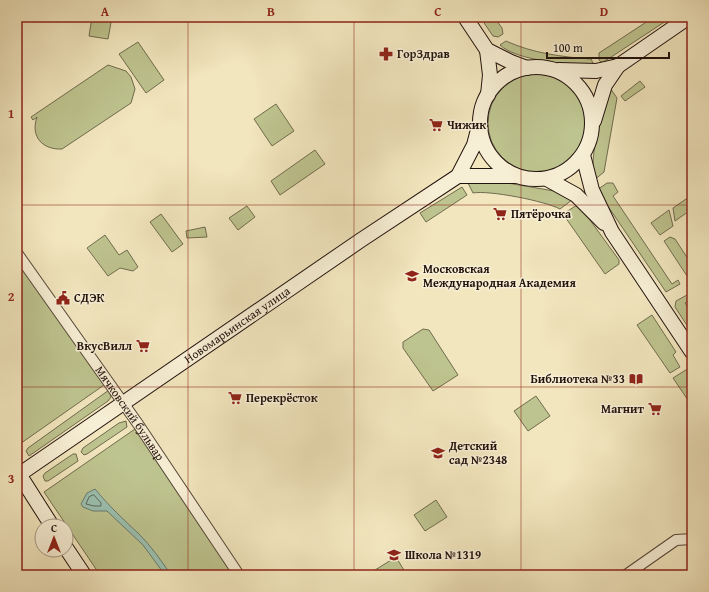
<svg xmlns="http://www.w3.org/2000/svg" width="709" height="592" viewBox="0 0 709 592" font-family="'Gentium Book Plus',serif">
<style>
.green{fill:#bec48f;stroke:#706b4e}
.water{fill:#9bc0af;stroke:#6b7a6e}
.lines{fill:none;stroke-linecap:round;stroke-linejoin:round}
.shore{stroke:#5e695e;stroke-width:1}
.street-casing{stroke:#564739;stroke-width:12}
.secondary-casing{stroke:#22120d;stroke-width:16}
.street{stroke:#f7efd5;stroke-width:10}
.secondary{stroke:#f7efd5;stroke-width:14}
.grid{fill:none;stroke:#8f2418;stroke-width:1;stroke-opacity:0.55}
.labels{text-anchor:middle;stroke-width:3;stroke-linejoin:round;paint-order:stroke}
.poi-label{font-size:12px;font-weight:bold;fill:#22120d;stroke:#f7efd5;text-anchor:start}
.street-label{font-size:12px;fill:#22120d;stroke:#f7efd5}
.neatline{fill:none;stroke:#8f2418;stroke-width:1.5}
.grid-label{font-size:13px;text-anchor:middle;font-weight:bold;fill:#8f2418}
</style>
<rect width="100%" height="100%" fill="#f2e6be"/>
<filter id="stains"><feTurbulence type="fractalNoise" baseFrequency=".005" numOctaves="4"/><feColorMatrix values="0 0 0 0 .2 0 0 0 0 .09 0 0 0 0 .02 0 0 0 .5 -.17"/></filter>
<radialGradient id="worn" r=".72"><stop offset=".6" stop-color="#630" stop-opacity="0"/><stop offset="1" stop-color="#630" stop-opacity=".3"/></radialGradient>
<g class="green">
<polygon points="92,17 112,17 108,39 89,36"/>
<polygon points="480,17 494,17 502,28 503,34 498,37 493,36"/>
<polygon points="654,17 672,17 602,63 599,60 599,53"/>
<path d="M506,41C532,53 562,57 591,59L594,65C571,65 517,61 500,45Z"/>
<polygon points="138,42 164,80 146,93 119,54"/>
<path d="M108,65L126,71L131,77L135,89L131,103L62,149C43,150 30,137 37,117L33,120L31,117Z"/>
<circle cx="537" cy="123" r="49"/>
<polygon points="640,81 645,87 625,101 621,96"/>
<path d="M608,85L617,98L604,172L593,181C591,149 600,117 608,85Z"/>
<polygon points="276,104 294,131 272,146 254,119"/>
<polygon points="315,150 325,164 280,195 271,181"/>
<path d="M496,181L554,191L562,194L572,200L560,209C545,201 489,190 473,193L468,183Z"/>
<polygon points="607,183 613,183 618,192 613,196 672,284 678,280 680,284 666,292 597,190"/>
<polygon points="462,187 467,195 426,222 420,213"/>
<polygon points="686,199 692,200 692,209 675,221 673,208"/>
<polygon points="577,205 587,216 619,260 619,264 605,274 563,214"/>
<polygon points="247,206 255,217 238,230 229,218"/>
<polygon points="669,210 673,226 660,235 651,223"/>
<polygon points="161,214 183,244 172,252 150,222"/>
<polygon points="205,227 207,237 187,238 186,231"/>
<polygon points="105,235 119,255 127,250 138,267 133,271 120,268 108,276 87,248"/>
<polygon points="670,237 675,239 692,265 691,282 664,241"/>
<polygon points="17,259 104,385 17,446"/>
<polygon points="687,295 691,299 685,303 692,314 692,333 675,307 676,301"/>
<polygon points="652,315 676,352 673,355 680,367 670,373 637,325"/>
<polygon points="423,329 429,330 458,375 433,391 403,348 403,342"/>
<polygon points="689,368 692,372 692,406 673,378"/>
<polygon points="109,390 111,397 108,401 29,456 26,451 28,448"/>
<polygon points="536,396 550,416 528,431 514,411"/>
<polygon points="126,421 127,427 87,454 84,455 81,452 83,448 119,423"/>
<polygon points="135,429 234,575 100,575 44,492"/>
<polygon points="73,454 76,454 78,461 48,481 45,481 43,476 45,473"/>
<polygon points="436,500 447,517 425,531 414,515"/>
<polygon points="396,557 405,572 400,575 367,575"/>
</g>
<path class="water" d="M95,489C109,506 123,519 139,534C151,546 161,560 171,575H165L143,545L107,511H93L83,507L81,504L87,493Z"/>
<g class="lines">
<polygon class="shore" points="94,495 101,503 101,506 94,506 86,504 89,497"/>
<g class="street-casing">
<g id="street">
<path id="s1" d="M17,253L138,424L239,575"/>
<polyline points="626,575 676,540 692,539"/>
</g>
</g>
<g class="secondary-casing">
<g id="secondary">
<polyline points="465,17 487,50 511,62 527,68"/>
<polyline points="487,50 490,75 488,95"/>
<circle cx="536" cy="123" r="56"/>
<polyline points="559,70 596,71 618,66 689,17"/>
<polyline points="594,121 605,85 618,66"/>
<polyline points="583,155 592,190 612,232 692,352"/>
<polyline points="458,176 514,176"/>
<polyline points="547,179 576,195 604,223"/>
<polyline points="17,471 52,526"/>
<path id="s2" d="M17,476L361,240L458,176L474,145L480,122"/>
<polyline points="66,548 84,575"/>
</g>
</g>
<use href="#street" class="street"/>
<use href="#secondary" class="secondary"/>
</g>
<path class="grid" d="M188,17V575M354,17V575M521,17V575M17,205H692M17,387H692"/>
<defs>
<g id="pharmacy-bare" transform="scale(1.08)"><path d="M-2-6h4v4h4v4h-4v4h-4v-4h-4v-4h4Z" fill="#8f2418" stroke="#f7efd5" stroke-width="2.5" paint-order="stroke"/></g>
<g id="supermarket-bare" transform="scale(1.08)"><path d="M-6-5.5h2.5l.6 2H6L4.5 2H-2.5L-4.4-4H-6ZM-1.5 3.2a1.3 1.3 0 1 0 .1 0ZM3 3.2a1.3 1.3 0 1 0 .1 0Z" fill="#8f2418" stroke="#f7efd5" stroke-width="2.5" paint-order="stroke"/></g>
<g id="university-bare" transform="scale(1.08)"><path d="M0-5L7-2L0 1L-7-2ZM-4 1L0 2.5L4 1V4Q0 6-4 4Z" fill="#8f2418" stroke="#f7efd5" stroke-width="2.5" paint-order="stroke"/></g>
<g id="civic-bare" transform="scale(1.08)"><path d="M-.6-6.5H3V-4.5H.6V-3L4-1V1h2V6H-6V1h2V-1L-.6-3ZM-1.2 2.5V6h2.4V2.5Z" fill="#8f2418" stroke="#f7efd5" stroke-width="2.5" paint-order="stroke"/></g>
<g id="library-bare" transform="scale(1.08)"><path d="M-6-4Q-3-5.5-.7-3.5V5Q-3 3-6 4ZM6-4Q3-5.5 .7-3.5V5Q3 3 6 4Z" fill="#8f2418" stroke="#f7efd5" stroke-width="2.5" paint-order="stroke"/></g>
<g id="school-bare" transform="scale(1.08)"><path d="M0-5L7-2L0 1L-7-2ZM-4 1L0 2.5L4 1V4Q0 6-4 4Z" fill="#8f2418" stroke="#f7efd5" stroke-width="2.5" paint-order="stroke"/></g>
</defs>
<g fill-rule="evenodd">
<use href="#pharmacy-bare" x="386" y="54"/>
<use href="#supermarket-bare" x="436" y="125"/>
<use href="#supermarket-bare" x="500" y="214"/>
<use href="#university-bare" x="412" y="276"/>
<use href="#civic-bare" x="63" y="298"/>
<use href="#supermarket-bare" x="143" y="346"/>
<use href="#library-bare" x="636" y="379"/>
<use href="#supermarket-bare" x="235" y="398"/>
<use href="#supermarket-bare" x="655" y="409"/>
<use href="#school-bare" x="438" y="453"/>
<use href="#school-bare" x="394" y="555"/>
</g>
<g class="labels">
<g class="poi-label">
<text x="397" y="58">ГорЗдрав</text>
<text x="447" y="129">Чижик</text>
<text x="511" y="218">Пятёрочка</text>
<text x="423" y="273">Московская<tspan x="423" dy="14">Международная Академия</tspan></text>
<text x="74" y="302">СДЭК</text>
<text x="132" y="350" text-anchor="end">ВкусВилл</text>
<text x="625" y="383" text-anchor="end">Библиотека №33</text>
<text x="246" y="402">Перекрёсток</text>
<text x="644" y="413" text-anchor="end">Магнит</text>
<text x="449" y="450">Детский<tspan x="449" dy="14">сад №2348</tspan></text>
<text x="405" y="559">Школа №1319</text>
</g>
<g class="street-label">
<text dy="4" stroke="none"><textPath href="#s2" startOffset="267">Новомарьинская улица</textPath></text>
<text dy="4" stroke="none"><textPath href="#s1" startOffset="196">Мячковский бульвар</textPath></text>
</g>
</g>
<rect width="709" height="592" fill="none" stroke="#f2e6be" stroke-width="44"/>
<g transform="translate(54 538)"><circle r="19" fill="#f7efd5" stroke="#a29785"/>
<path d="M0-3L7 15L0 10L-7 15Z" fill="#8f2418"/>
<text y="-6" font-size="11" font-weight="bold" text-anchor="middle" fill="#22120d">С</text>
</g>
<path d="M547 52v6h122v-6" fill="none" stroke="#22120d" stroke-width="2"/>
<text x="553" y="52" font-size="12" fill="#22120d" stroke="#f7efd5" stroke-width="3" paint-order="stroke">100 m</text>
<rect x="22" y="22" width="665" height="548" class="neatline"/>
<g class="grid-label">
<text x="105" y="16">A</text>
<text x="271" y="16">B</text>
<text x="438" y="16">C</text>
<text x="604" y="16">D</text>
<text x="11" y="118">1</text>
<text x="11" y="301">2</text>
<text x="11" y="483">3</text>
</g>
<rect width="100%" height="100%" filter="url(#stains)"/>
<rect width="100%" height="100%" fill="url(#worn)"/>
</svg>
